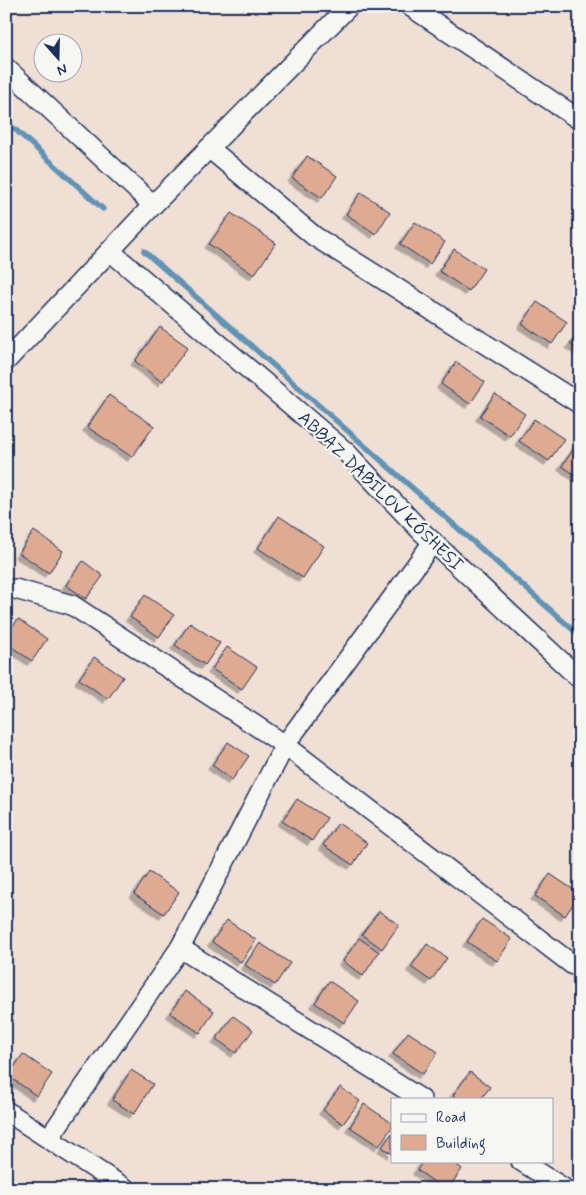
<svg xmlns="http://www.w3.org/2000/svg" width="586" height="1195" viewBox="0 0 586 1195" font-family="Mynerve,sans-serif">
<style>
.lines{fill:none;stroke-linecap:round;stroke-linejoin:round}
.stream{stroke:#6193b6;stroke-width:5.5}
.building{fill:#deaa92;stroke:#1b2f5e;filter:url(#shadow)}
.street-casing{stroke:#1b2f5e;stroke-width:22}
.street{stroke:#f6f6f2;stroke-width:19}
.labels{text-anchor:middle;stroke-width:4.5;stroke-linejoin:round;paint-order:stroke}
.street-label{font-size:18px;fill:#1b2f5e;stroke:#f6f6f2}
</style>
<defs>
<filter id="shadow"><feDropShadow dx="-4.5" dy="4.5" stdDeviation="0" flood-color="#0004"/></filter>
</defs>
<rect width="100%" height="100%" fill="#efdfd5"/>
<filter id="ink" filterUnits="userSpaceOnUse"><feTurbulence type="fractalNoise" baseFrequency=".02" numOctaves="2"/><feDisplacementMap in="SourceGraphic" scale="10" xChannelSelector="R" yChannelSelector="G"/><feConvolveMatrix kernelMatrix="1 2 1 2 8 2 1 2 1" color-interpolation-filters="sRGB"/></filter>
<g filter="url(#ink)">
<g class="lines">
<g class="stream">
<polyline points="6,121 103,209"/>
<polyline points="144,251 580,636"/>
</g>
</g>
<g class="building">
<polygon points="307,156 337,176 322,198 292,178"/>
<polygon points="361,192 390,212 376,234 346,214"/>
<polygon points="231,213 276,243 254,275 209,244"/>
<polygon points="415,222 445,242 430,264 400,244"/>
<polygon points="454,249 484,269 469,291 439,271"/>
<polygon points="537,302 567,322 552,344 522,324"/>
<polygon points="160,327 188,347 162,382 135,361"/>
<polygon points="580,331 580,351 570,344"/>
<polygon points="456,362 485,382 470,404 441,384"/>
<polygon points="495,394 525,414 510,436 480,416"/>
<polygon points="109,395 154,426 132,457 87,427"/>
<polygon points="534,419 564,439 549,461 519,441"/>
<polygon points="577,444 580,445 580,478 562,466"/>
<polygon points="279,516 324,546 303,578 258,548"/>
<polygon points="34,531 63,551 49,573 19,553"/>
<polygon points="83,561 103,576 86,599 66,585"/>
<polygon points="145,595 174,615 159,637 130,617"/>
<polygon points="18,619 47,639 32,661 6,643 6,636"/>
<polygon points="190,623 220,643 205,665 175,645"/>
<polygon points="227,647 257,667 242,689 212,669"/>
<polygon points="94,657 123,677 108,699 79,679"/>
<polygon points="228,742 249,756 232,780 212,765"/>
<polygon points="297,799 327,818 312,841 282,821"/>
<polygon points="338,823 367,843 353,865 323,845"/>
<polygon points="149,872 179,892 164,914 134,894"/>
<polygon points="550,874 580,894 565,916 535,896"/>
<polygon points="379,911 399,925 382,949 362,934"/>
<polygon points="482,919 512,939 497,961 467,942"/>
<polygon points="227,920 256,940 241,962 212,942"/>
<polygon points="359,938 379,952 363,976 343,961"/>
<polygon points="260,943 290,963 275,985 245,965"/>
<polygon points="427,944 447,958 431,981 411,967"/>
<polygon points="329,981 359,1001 344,1023 315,1003"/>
<polygon points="185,991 214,1011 200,1033 170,1013"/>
<polygon points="233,1016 253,1030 236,1053 216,1039"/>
<polygon points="408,1032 438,1052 423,1074 393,1054"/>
<polygon points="23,1054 52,1074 37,1096 8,1076"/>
<polygon points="131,1070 153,1084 134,1114 112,1100"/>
<polygon points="470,1072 490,1087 481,1099 458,1099 453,1095"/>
<polygon points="340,1087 360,1101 343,1124 323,1110"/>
<polygon points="364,1104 392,1123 392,1127 379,1146 350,1127"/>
<polygon points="392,1133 392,1154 382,1147"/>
<polygon points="423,1161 451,1161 462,1169 448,1189 444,1189 417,1170"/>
</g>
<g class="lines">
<g class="street-casing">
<g id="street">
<polyline points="410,6 580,120"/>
<polyline points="6,68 153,205"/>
<polyline points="209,148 314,236 580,404"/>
<polyline points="110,251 346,452 420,530 580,679"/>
<polyline points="6,361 153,205 349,6"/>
<polyline points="15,589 72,605 285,745 573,965"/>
<polyline points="180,948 421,1099"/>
<polyline points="6,1111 126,1189"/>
<polyline points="49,1138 180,948 285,745 433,542"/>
<polyline points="521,1161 565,1189"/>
</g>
</g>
<use href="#street" class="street"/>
</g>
</g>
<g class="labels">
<g class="street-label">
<text transform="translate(381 491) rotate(44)" y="6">ABBAZ DABILOV KÓSHESI</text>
</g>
</g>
<rect width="586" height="1195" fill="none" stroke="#f6f6f2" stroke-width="25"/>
<rect x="12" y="12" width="561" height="1170" fill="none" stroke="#1b2f5e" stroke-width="2" filter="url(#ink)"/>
<rect x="391" y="1098" width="162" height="65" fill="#f6f6f2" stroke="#9ea6b7"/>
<rect x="401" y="1114" width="25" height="8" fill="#f6f6f2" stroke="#9ea6b7"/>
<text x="436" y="1122" font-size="15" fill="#1b2f5e">Road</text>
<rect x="401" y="1135" width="25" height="15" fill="#deaa92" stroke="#9ea6b7"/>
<text x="436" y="1148" font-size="15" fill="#1b2f5e">Building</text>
<g transform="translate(58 58) rotate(160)"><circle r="24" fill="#f6f6f2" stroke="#9ea6b7"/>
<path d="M0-4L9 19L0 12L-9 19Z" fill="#1b2f5e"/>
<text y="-8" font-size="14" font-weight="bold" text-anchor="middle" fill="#1b2f5e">N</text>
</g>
</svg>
